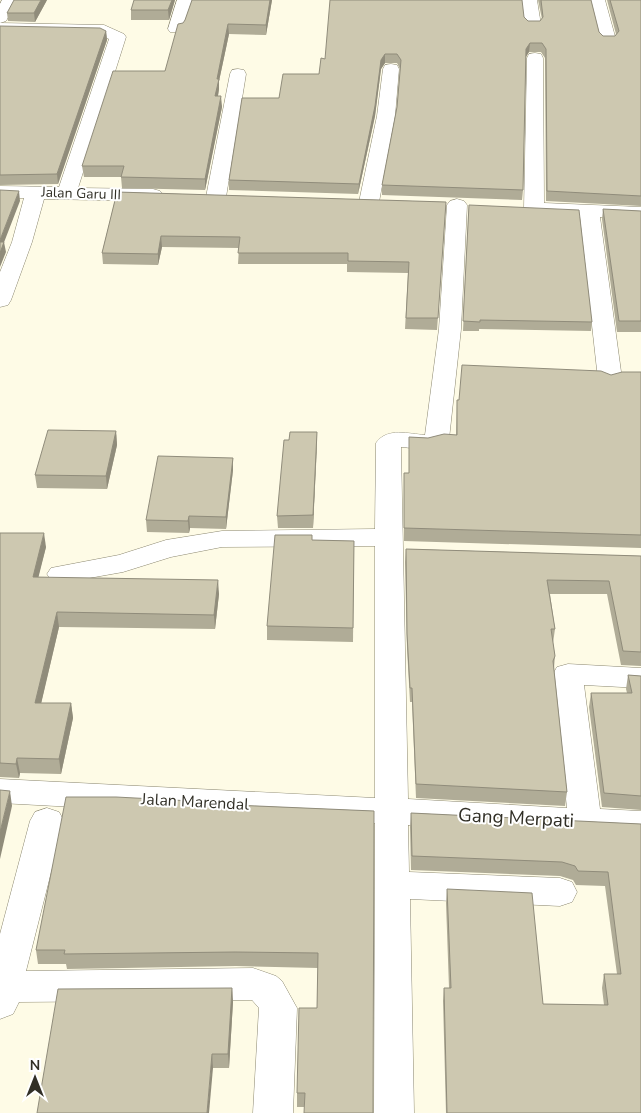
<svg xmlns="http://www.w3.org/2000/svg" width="641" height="1113" viewBox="0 0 641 1113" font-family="'Nunito Sans',sans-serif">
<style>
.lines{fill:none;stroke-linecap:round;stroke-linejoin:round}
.minor-casing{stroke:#8b8770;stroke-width:1}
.minor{fill:#fff;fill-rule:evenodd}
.wall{fill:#b0ac97}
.shaded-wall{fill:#908c7b}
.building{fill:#cdc8b0;stroke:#908c7b}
.labels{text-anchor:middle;stroke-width:4;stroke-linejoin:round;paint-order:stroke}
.far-street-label{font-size:14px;fill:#312f26;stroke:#fff}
.street-label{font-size:16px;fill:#312f26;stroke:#fff}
.near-street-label{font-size:19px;fill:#312f26;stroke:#fff}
</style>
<rect width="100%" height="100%" fill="#fefbe6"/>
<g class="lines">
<g class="minor-casing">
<g id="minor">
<polygon points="2,0 18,0 6,21 0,23 0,4"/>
<polygon points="177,0 193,0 184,29 182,32 170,32 168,29"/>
<polygon points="521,0 537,0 541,25 539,28 527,28 525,25"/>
<polygon points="589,0 605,0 616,40 614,43 602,43 600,40"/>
<polygon points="0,23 104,25 124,34 126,37 78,188 153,189 160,191 163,195 160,199 153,201 44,199 32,242 11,300 8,305 0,307 0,272 12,242 24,198 0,198 0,186 59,187 109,39 101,35 0,33"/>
<polygon points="535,53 541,54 543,58 544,203 641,207 641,219 600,217 622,379 618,384 610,386 602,384 598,379 580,217 534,215 527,213 524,209 527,58 529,54"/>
<polygon points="391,64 397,65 399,69 395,116 379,202 376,206 369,208 362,206 359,202 377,116 383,69 385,65"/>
<polygon points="238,69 244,70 246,74 226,197 223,201 216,203 209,201 206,197 230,74 232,70"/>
<path d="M457,199L464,201L467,205L461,329L449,439C439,455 417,448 401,447V449L408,799L567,808L553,674L557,667L568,664L641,668V688L584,685L600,809L641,811V837L408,825L409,872L560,878L572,882L577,892L572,902L560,906L410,899L414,1113H374L375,823L0,803V779L375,798V546L222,547L171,557L123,572L61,583L51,580L47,574L51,568L119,555L166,540L222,531L375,529L376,443C387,427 409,434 425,435L439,329L447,205L450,201Z"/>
<polygon points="47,808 59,812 64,821 26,971 253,968 276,976 282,981 297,1008 293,1113 253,1113 259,1008 252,1000 19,1002 13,1014 0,1019 0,934 30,821 35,812"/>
</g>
</g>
<use href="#minor" class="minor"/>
</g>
<g class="wall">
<polygon points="47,0 35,22 8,21 7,13"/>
<polygon points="175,0 169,20 131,20 131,10"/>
<polygon points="192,0 272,0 266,35 229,34 219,81 219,89 218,96 222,107 205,190 122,188 121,177 84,177 82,166 165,71 185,20"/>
<polygon points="538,0 591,0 599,32 603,36 615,36 616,34 607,0 641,0 641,206 546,201 545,58 541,52 529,52 526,57 523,190 522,200 382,195 382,185 397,107 400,69 397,63 385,63 381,69 375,116 358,194 229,190 229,180 279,98 319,74 325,59 524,17 528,21 540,21 542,19"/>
<polygon points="0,26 106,31 107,40 58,184 0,185"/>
<polygon points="117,192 446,202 437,330 405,329 408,273 347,272 347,264 238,264 239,248 162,247 158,265 103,264 102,253"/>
<polygon points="469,205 592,322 591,331 479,329 479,331 463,331"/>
<polygon points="603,209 641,211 641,332 617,332 602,219"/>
<polygon points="641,372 641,548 404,541 404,473 409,473 409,437 428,438 456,435 457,400 611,375"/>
<polygon points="116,431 117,445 107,489 37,488 35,475"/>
<polygon points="317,432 313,528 278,528 277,516 289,440"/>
<polygon points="233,458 233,470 226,529 190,528 189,533 147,532 146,520"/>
<polygon points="0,533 46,547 38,577 219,594 215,629 59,627 41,703 71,703 73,718 61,774 20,773 19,778 0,777"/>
<polygon points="312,540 354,541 353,642 267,640 267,626"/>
<polygon points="406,549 641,556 641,666 621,665 607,594 550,594 555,629 553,643 555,656 554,668 567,792 565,806 416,798 412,702 410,702 407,648 405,562"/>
<polygon points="628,675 641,676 641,810 602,807 589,707 591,693 627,693 626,689"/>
<polygon points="211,804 374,811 304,1107 297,1107 297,1093 317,1008 318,968 236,966 67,969 66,964 38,964 36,950"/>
<polygon points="411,813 641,824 641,1113 446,1113 443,1001 444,988 449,988 446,903 447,889 543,1004 604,1005 602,988 604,974 617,974 605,886 576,885 573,880 560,876 411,870 410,827"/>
<polygon points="232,988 233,1002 229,1068 213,1068 37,1113"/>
</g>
<g class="shaded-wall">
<polygon points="41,0 47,0 35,22 34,13"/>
<polygon points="172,0 175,0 169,20 168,10"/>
<polygon points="270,0 272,0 266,35 266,25"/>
<polygon points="228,24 229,34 219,81 219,89 216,107 215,96 217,79"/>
<polygon points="106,31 107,40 58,184 57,174"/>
<polygon points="530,43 529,52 525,58 526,49"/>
<polygon points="385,54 385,63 381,69 375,116 358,194 359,184 381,60"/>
<polygon points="221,96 222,107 205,190 205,179"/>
<polygon points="19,191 20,201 3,245 4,242 6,252 0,267 0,240"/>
<polygon points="161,236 162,247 158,265 158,254"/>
<polygon points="116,431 117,445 107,489 106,476"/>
<polygon points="317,432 317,445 313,528 313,515"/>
<polygon points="233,458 233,470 226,529 226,517"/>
<polygon points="189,516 190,528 189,533 188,521"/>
<polygon points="44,533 46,547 35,591 33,577"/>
<polygon points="218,580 219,594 215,629 214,615"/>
<polygon points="57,612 59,627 38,717 35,703"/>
<polygon points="71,703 73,718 61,774 59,759"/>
<polygon points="17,758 20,773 19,778 16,764"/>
<polygon points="10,791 12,806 0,859 0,832"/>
<polygon points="232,988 233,1002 229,1068 228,1054"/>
<polygon points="212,1054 213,1068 209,1113 207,1113"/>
</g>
<g class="building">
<polygon points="14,0 41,0 34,13 7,13"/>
<polygon points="134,0 172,0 168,10 131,10"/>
<polygon points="192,0 270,0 266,25 228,24 217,79 219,79 215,96 221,96 205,179 121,177 124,166 82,166 113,71 165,71 178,24 183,23 185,20"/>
<polygon points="330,0 522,0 524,17 528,21 540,21 543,17 541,0 591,0 599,32 603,36 615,36 619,31 610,0 641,0 641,196 547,191 546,49 542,43 530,43 526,49 523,190 382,185 397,107 401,60 397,54 385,54 381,60 375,106 359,184 229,180 242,98 279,98 283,74 319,74 321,58 325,59"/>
<polygon points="0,26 100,28 106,31 57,174 0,175"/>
<polygon points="0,190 19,191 0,240"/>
<polygon points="117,192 446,202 438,318 406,318 409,262 348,261 348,253 238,253 240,237 161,236 158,254 102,253"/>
<polygon points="469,205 579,210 592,322 480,320 480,322 463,321"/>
<polygon points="603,209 641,211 641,321 619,321"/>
<polygon points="0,242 4,242 0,253"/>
<polygon points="462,365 601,371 611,375 622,372 641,372 641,535 404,528 404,473 409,473 409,437 428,438 444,434 457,435 457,400 459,400"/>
<polygon points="48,430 116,431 106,476 35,475"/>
<polygon points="290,432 317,432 313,515 277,516 284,440 289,440"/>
<polygon points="158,456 233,458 226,517 189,516 188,521 146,520"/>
<polygon points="0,533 44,533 33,577 218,580 214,615 57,612 35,703 71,703 59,759 17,758 16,764 0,763"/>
<polygon points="275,535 312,535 312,540 354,541 353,628 267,626"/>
<polygon points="406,549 641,556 641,652 623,651 609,581 547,580 555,629 551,629 555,656 553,661 567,792 416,784 412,688 410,688 407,634"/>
<polygon points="628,675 641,676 641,796 604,793 591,693 632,693"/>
<polygon points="0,790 10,791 0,832"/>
<polygon points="66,797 116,797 211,802 210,804 374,811 373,1113 304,1113 305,1093 297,1093 299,1008 317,1008 318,953 235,952 64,954 65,950 36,950"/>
<polygon points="411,813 641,824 641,1113 447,1113 444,988 451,988 447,889 532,893 543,1004 608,1005 604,974 621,974 608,872 578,871 575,866 562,862 412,856"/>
<polygon points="232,988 228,1054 212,1054 207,1113 37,1113 58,989"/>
</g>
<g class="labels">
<g class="far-street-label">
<text transform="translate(81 193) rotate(2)" y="5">Jalan Garu III</text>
</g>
<g class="street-label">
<text transform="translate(195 801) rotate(3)" y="6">Jalan Marendal</text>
</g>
<g class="near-street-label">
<text transform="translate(516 817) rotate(3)" y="7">Gang Merpati</text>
</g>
</g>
<g transform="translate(35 1078)" stroke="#ffffff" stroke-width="4" paint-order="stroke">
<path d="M0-4L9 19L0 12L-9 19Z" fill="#312f26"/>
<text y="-8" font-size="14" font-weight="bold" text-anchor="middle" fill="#312f26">N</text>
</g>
</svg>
